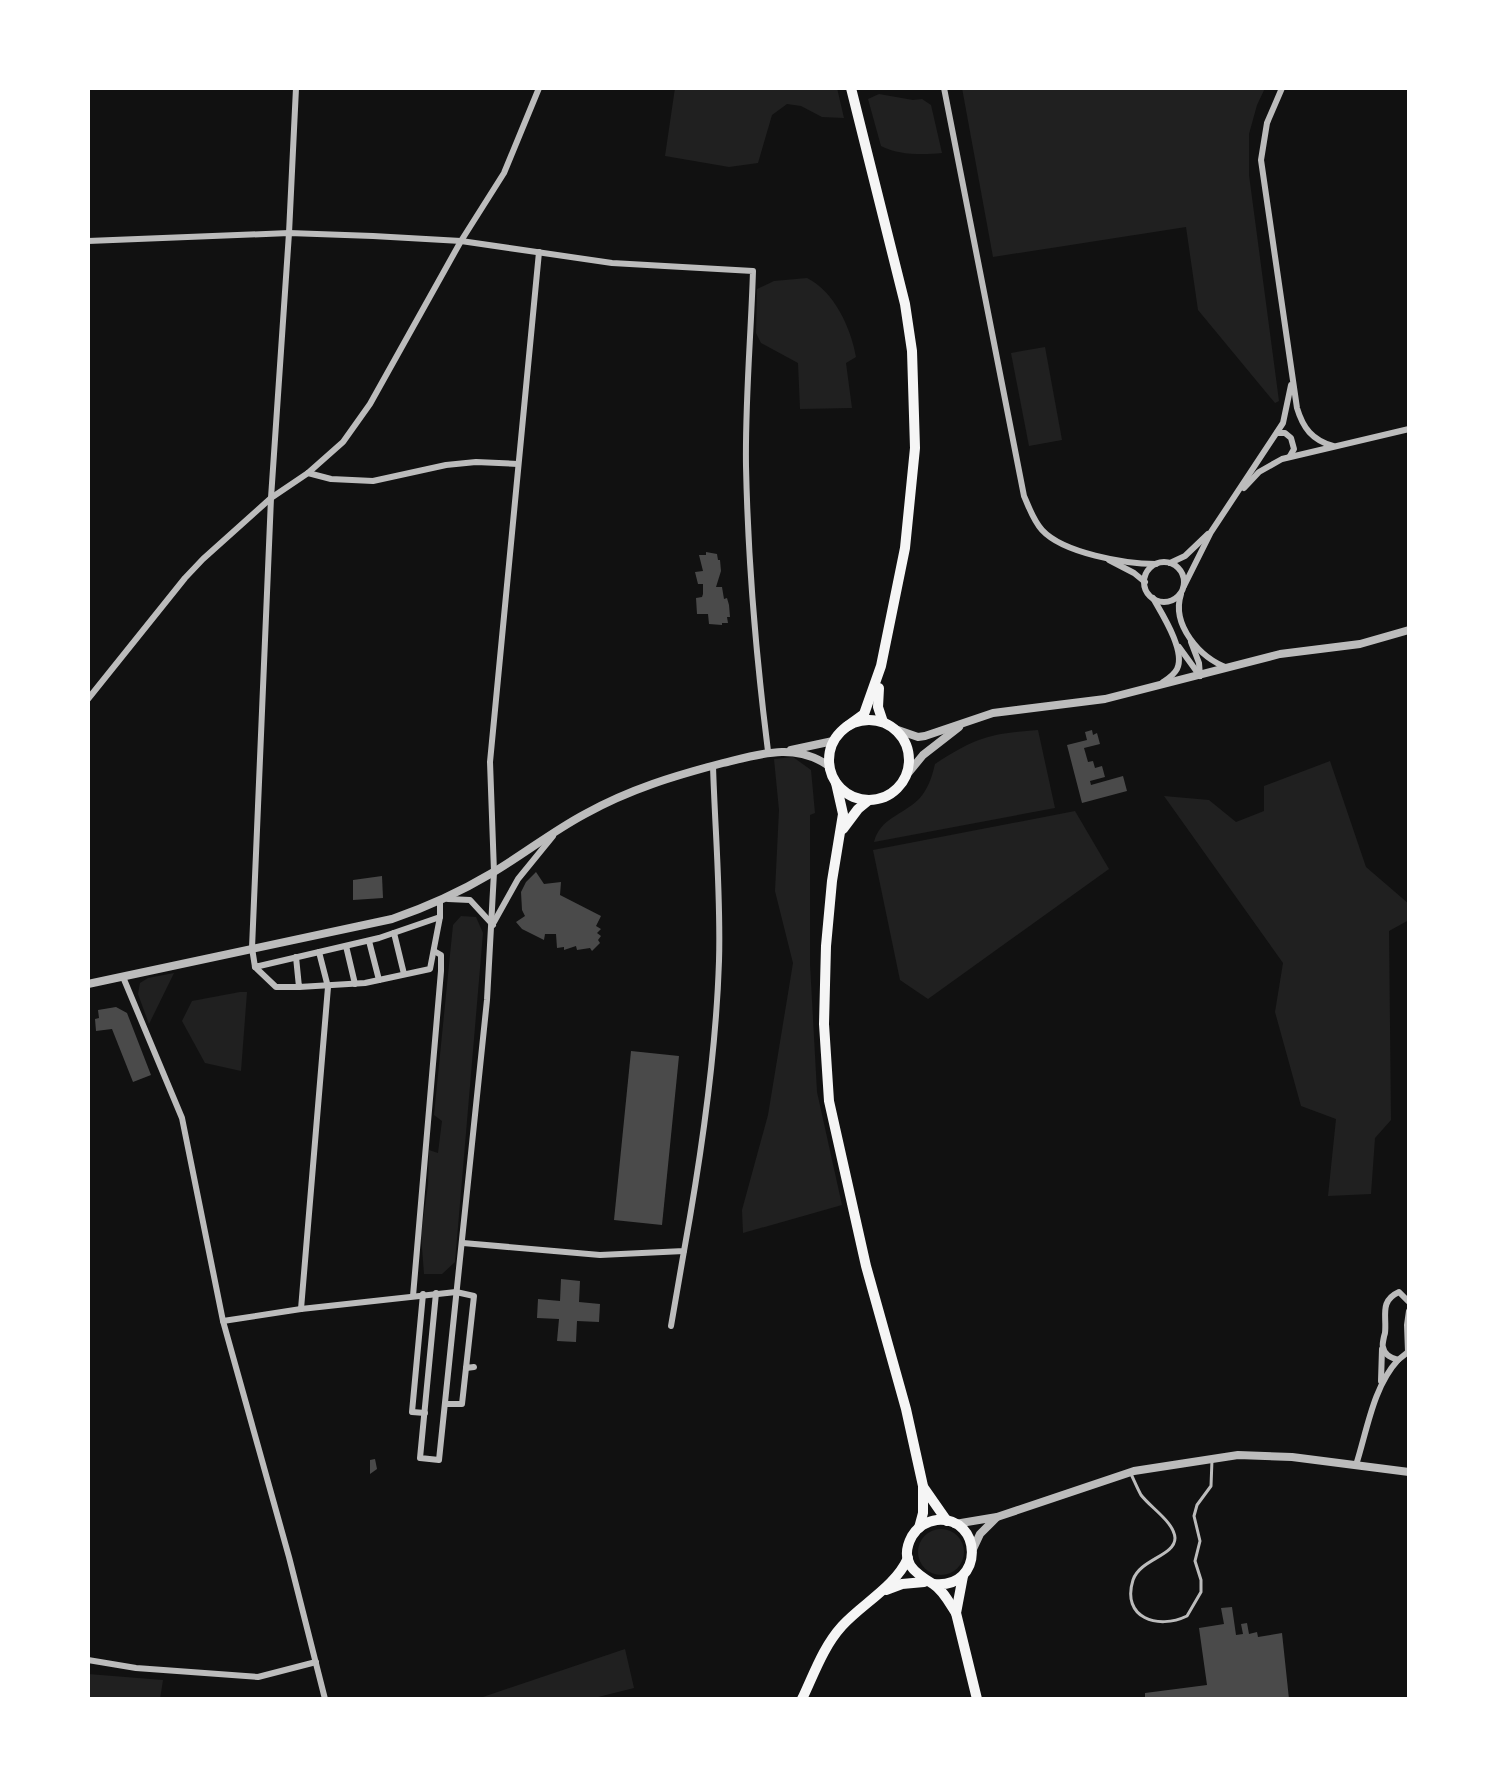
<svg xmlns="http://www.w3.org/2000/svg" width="1497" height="1787" viewBox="0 0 1497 1787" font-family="Helvetica,sans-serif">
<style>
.green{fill:#202020}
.building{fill:#4a4a4a}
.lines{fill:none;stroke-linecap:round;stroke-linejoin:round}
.service{stroke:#bcbcbc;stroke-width:3}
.minor{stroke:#bcbcbc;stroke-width:6}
.tertiary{stroke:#bcbcbc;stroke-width:8}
.primary{stroke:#f5f5f5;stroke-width:10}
</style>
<rect width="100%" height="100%" fill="#111"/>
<g class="green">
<polygon points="675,88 837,88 844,118 822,117 801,106 787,104 772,115 758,163 729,167 665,156"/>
<polygon points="962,88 1265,88 1257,105 1249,134 1249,175 1279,401 1275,403 1198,310 1186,227 993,257"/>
<path d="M879,94L913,100L922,99L931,105L942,153C923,155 897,155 881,146L868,99Z"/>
<path d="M807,278C834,291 851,328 856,357L846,363L852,408L800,409L798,363L761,343L756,333L757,289L774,281Z"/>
<polygon points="1045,347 1062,440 1029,446 1011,353"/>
<path d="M1038,730L1055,808L874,842C880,818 903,815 919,799C928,789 932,777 935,764C977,737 989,734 1038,730Z"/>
<polygon points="793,757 811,770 815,813 810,815 810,964 817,1092 842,1205 743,1233 742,1210 768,1115 793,963 775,891 779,810 774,759"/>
<polygon points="1330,761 1366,867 1409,904 1409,920 1389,931 1391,1120 1375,1138 1371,1194 1328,1196 1336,1119 1301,1106 1275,1012 1283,963 1164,796 1209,800 1236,822 1264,811 1264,786"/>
<polygon points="1075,811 1109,869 928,999 900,980 873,850"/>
<polygon points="461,916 476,917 483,933 455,1262 442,1274 424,1274 421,1234 428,1185 429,1150 438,1153 442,1121 434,1115 453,925"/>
<polygon points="174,973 149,1024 138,994 140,983 148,978"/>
<polygon points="240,992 247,992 241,1071 205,1063 182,1021 192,1001"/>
<circle cx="941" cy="1552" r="23"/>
<polygon points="625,1649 634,1688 590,1699 477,1699"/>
<polygon points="88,1674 163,1680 160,1699 88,1699"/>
</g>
<g class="building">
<polygon points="706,552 717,554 718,560 720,560 721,571 716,587 722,587 724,599 727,598 729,605 730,617 727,617 728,623 722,623 722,625 709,624 708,614 697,614 696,598 702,597 703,594 703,584 698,584 695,572 703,571 699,555 706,555"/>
<polygon points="1092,730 1093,735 1097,733 1100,744 1084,748 1088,762 1093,761 1095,768 1102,766 1105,777 1090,781 1091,785 1123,776 1127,791 1082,803 1067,745 1087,740 1085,732"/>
<polygon points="536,872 544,884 561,882 560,895 601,916 596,926 601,929 597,933 601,936 598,940 600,943 592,951 590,948 577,950 576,946 564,950 564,947 557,948 556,934 545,934 544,940 522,929 516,922 525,916 522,910 521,892 526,882"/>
<polygon points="382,876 383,898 353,900 353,880"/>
<polygon points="116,1007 127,1013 151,1075 133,1082 112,1029 96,1031 95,1019 99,1018 98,1010"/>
<polygon points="631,1051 679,1056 662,1225 614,1220"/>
<polygon points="561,1279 580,1281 579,1302 600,1304 599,1322 577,1321 576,1342 557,1341 559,1319 537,1318 538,1299 560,1301"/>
<polygon points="375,1459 377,1469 370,1474 370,1460"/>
<polygon points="1232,1607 1236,1635 1243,1634 1241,1624 1247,1623 1249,1634 1257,1632 1258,1637 1282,1633 1289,1699 1145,1699 1145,1693 1207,1685 1199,1628 1224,1624 1221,1608"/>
</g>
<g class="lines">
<path class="service" d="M1130,1472C1134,1480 1137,1488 1141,1495C1151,1508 1174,1522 1175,1538C1175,1556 1140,1559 1133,1580C1121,1618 1158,1630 1187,1616L1201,1592V1580L1195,1561L1200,1541L1194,1516L1197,1505L1211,1486L1212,1460"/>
<g class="minor">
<polyline points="296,88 289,233 271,498 252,948 255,967 379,938 440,917"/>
<path d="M944,88L1024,496C1029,507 1033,520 1042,530C1063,553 1125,564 1156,564"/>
<path d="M1282,88L1267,123L1261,160L1297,408C1303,428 1312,440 1333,446"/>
<path d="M88,241L289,233L373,236L461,241L612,263L753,271C751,336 745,401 746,466C748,562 756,656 768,751"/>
<polyline points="1277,433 1285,433 1291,438 1294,449 1290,456"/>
<polyline points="308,473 331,479 373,481 446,465 476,462 518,464"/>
<polyline points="1244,488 1259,472 1282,459 1409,429"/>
<polyline points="1109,560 1134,573 1145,582"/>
<circle cx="1164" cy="582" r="20"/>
<polyline points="1170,563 1185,556 1208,534"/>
<polyline points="1184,586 1211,532 1283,423 1291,385"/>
<path d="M1181,594C1171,625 1200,658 1228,668"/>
<path d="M1153,598C1162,614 1186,651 1177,669C1174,675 1169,678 1163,682"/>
<polyline points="1191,642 1199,663 1200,676"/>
<polyline points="1179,647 1200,676"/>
<polyline points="88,699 185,578 203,559 271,498 308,473 343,442 370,404 461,241 504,173 539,88"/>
<polyline points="448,899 470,900 493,925"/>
<polyline points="494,922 518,879 553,836"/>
<polyline points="394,933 404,974"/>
<polyline points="369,941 379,980"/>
<polyline points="346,946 355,984"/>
<polyline points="296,957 299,987 365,983 430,969 440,917 440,901"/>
<polyline points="255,967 276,987 299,987"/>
<polyline points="123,977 182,1118 223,1321 289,1557 325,1699"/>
<path d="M463,1243L600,1255L684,1251C701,1157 716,1056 719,961C721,896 715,831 713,766"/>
<polyline points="436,1293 420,1458 439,1460 487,1000 494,872 490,762 539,252"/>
<polyline points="423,1294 412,1412 425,1413"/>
<polyline points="413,1296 441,971 441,955 434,951"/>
<path d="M1409,1302L1399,1292C1379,1301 1387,1316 1385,1333C1384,1336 1382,1345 1383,1347C1384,1355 1391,1358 1398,1360L1408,1352L1407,1325L1409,1311"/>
<polyline points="301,1309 328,987 319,952"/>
<polyline points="223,1321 301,1309 456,1292 474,1296 466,1368 474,1367"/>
<polyline points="671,1326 684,1251"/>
<polyline points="1381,1381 1382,1349"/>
<polyline points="445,1404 462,1404 466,1368"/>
<path d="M1356,1465C1367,1431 1373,1387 1398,1360"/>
<polyline points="88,1660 136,1668 258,1677 316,1662"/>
</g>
<g class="tertiary">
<polyline points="895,729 918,737 925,736 993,713 1105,699 1280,654 1360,644 1409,630"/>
<polyline points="791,750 833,741"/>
<polyline points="905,777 923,755 959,727"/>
<path d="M88,984L392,919C427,907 460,892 492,873C524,854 553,831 585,814C630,789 674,776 723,763C760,754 795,742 829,766"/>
<polyline points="955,1524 997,1517 1134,1471 1238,1455 1292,1457 1409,1472"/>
<polyline points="973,1549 980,1534 996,1518"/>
</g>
<g class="primary">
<polyline points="879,688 878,707 883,722"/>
<circle cx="869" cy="760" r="40"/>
<polyline points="846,727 864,714 881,666 905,548 915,448 912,351 905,304 851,88"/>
<polyline points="836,783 843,814 832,881 826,946 824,1024 829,1101 866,1266 906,1409 923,1486 923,1513 919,1528"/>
<polyline points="843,829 858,809 869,800"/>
<polyline points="924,1488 947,1521"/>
<polyline points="963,1576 956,1613 977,1699"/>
<path d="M934,1584C985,1589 983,1516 937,1520C927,1521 917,1527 912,1536C898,1562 915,1573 933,1584C943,1590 950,1604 956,1613"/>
<polyline points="886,1590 902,1584 924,1582"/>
<path d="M802,1699C814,1674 823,1647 842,1626C863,1603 895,1587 908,1558"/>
</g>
</g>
<rect width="1497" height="1787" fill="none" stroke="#ffffff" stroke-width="180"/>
</svg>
